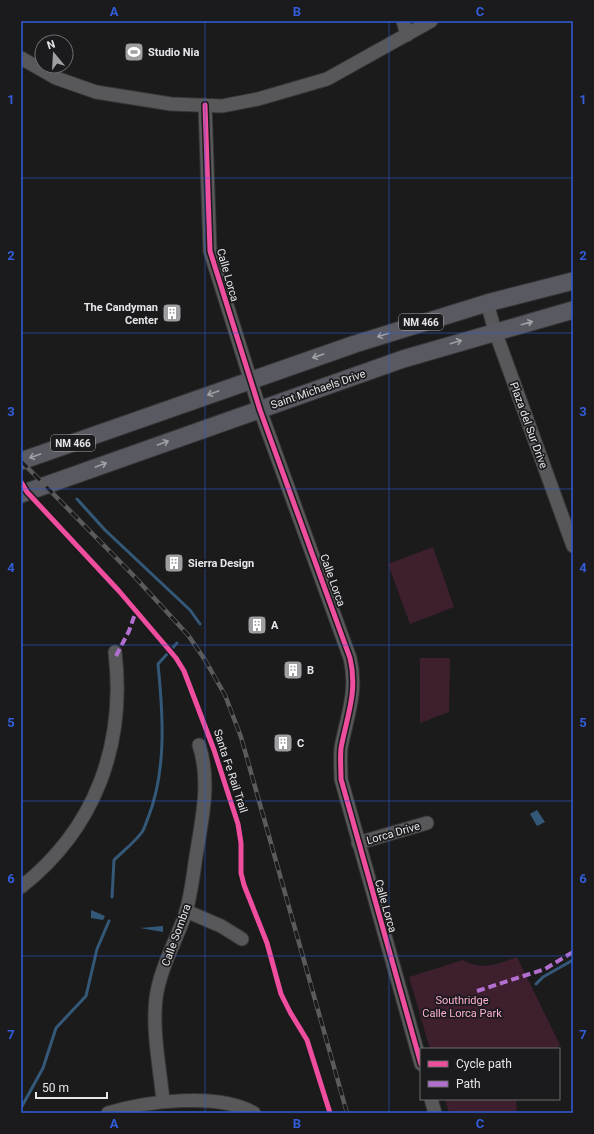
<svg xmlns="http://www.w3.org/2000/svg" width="594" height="1134" viewBox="0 0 594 1134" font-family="Roboto,sans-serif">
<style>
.green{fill:#3e1f2e}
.water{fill:#345878}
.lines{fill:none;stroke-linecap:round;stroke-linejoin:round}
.stream{stroke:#345878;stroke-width:3}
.minor-casing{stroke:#363637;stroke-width:15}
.major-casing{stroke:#363637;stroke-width:19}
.minor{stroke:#585759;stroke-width:13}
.major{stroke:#585961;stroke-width:17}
.rail-casing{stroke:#5b5b5c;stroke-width:4.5}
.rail{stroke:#1b1a1d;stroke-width:3;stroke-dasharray:9;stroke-linecap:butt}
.quiet{stroke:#b36fd0;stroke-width:4;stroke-dasharray:8 4;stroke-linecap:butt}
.cycleway-casing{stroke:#1b1a1d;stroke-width:8}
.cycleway{stroke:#ef4d9e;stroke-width:5}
.oneway{stroke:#9fa0a4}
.grid{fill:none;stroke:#315dda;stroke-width:1;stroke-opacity:0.55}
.labels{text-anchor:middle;stroke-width:3.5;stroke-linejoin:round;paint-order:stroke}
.shield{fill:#1b1a1d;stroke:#a9a9ab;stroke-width:1}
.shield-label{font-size:10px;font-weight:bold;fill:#e6e6e8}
.poi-label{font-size:11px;font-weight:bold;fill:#e6e6e8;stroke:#1b1a1d;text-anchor:start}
.street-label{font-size:11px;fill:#e6e6e8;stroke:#1b1a1d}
.park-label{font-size:11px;fill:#ffb0d4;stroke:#1b1a1d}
.neatline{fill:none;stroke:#315dda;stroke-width:1.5}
.grid-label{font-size:13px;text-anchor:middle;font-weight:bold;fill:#315dda}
</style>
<rect width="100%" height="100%" fill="#1b1b1c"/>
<g class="green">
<polygon points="433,547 454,607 410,624 388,564"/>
<polygon points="420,658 450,658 449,712 420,723"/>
<path d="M517,957L560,1045L556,1049H430L409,977L463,960C483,971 497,964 517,957Z"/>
<polygon points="445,1099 519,1099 516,1102 517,1113 449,1113"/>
</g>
<g class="water">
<polygon points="537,810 545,822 537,826 530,814"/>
<polygon points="91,910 105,916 103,920 91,918"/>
<polygon points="163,926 163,932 140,928"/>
</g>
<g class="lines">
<g class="stream">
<polyline points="77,499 105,530 190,610 200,624"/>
<path d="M112,897L114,860C123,851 135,842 142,832C145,828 146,822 148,818C167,770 163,714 158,664L177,643"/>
<polyline points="536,984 543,977 573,960"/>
<polyline points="21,1108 43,1068 56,1028 86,996 97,949 109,921"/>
</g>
<g class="minor-casing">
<g id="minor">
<polyline points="403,21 407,35"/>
<polyline points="21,58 56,78 96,92 171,104 222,106 258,99 327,79 431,21"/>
<path d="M205,105L210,251L260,410L350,658C358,691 347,716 341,748C340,758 341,769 341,779L421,1064"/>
<polyline points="487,303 495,331 573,546"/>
<polyline points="358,843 427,823"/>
<path d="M21,887C95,829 126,745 115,652"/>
<polyline points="186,911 221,926 242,939"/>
<polyline points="431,1099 435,1113"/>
<path d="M163,1101C160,1068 152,1032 156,998C160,969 175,943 185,915C191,896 193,876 196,856C202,819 211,781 199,745"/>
<path d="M108,1113C146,1101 219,1092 254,1113"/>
</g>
</g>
<g class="major-casing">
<g id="major">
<polyline points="21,461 355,344 487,303 573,281"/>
<polyline points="21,494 403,359 573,310"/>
</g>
</g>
<use href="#minor" class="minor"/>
<use href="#major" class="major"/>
<g class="rail-casing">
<polyline id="rail" points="21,461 133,575 188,635 205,660 225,695 241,737 347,1113"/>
</g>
<use href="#rail" class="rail"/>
<g class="quiet">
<polyline points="116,656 129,631 136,611"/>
<polyline points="477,991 545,969 573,952"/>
</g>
<g class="cycleway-casing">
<g id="cycleway">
<path d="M205,105L210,251L260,410L350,658C358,691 347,716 341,748C340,758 341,769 341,779L421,1064"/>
<polyline points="21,482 27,492 119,591 176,658 184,671 214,750 238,824 241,843 241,873 244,885 267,943 281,994 290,1012 307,1040 330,1113"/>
</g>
</g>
<use href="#cycleway" class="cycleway"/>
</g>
<defs><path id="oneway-shaft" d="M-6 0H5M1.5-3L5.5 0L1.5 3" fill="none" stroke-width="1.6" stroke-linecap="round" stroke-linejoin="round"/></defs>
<g class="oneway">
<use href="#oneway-shaft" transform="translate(527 323) rotate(-16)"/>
<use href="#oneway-shaft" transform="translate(383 335) rotate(162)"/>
<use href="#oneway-shaft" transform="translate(456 342) rotate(-17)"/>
<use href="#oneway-shaft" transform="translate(318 356) rotate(161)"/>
<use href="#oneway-shaft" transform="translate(213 393) rotate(160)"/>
<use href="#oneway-shaft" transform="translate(163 443) rotate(-20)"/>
<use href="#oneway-shaft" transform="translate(35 456) rotate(161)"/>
<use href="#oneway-shaft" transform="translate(101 465) rotate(-20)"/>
</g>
<path class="grid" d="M205,21V1113M389,21V1113M21,178H573M21,333H573M21,489H573M21,645H573M21,801H573M21,956H573"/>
<defs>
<g id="stadium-square" transform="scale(1)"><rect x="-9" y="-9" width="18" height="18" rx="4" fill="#9f9fa1" stroke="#1b1a1d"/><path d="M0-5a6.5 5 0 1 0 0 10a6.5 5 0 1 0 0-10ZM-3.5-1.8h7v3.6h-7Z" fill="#fff"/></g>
<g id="building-square" transform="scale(1)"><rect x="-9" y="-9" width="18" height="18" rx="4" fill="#9f9fa1" stroke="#1b1a1d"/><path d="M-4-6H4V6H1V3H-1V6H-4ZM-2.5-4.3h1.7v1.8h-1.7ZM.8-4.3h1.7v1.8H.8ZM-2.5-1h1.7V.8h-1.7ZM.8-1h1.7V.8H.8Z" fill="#fff"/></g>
</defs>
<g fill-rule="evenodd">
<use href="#stadium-square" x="134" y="52"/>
<use href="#building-square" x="172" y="313"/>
<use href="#building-square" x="174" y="563"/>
<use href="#building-square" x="257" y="625"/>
<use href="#building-square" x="293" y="670"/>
<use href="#building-square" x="283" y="743"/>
</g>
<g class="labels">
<g class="shield">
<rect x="399" y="314" width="44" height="16" rx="3"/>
<rect x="51" y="435" width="44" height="16" rx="3"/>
</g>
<g class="shield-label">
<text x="421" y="326">NM 466</text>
<text x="73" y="447">NM 466</text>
</g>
<g class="poi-label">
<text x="148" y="56">Studio Nia</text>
<text x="158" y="311" text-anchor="end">The Candyman<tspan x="158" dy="13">Center</tspan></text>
<text x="188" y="567">Sierra Design</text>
<text x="271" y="629">A</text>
<text x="307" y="674">B</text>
<text x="297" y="747">C</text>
</g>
<g class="street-label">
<text transform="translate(228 275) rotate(74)" y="4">Calle Lorca</text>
<text transform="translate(318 389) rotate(-19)" y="4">Saint Michaels Drive</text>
<text transform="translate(529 425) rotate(70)" y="4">Plaza del Sur Drive</text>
<text transform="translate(333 580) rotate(70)" y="4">Calle Lorca</text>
<text transform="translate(231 771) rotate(72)" y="4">Santa Fe Rail Trail</text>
<text transform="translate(393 833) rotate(-16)" y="4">Lorca Drive</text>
<text transform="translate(386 906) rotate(74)" y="4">Calle Lorca</text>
<text transform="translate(176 935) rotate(-70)" y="4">Calle Sombra</text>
</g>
<g class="park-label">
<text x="462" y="1004">Southridge<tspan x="462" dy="13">Calle Lorca Park</tspan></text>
</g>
</g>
<rect width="594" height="1134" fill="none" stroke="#1b1a1d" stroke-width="44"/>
<rect x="420" y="1048" width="140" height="52" fill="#1b1a1d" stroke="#6c6c6e"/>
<rect x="428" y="1061" width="20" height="6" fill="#ef4d9e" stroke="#6c6c6e"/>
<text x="456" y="1068" font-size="12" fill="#e6e6e8">Cycle path</text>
<rect x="428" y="1081" width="20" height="6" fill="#b36fd0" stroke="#6c6c6e"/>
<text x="456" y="1088" font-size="12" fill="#e6e6e8">Path</text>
<g transform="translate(54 54) rotate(342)"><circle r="19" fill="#1b1a1d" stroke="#6c6c6e"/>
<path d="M0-3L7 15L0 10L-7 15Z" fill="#9f9fa1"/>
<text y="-6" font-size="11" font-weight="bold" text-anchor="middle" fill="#e6e6e8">N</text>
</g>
<path d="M36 1092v6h71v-6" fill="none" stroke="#e6e6e8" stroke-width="2"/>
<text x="42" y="1092" font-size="12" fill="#e6e6e8" stroke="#1b1a1d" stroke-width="3" paint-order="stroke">50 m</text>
<rect x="22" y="22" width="550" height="1090" class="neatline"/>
<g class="grid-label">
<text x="114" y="16">A</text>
<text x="297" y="16">B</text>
<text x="480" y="16">C</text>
<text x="11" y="104">1</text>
<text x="583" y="104">1</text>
<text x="11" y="260">2</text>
<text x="583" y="260">2</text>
<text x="11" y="416">3</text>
<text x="583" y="416">3</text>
<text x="11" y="572">4</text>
<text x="583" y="572">4</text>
<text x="11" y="727">5</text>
<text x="583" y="727">5</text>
<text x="11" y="883">6</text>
<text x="583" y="883">6</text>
<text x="11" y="1039">7</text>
<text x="583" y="1039">7</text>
<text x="114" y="1128">A</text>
<text x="297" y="1128">B</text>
<text x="480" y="1128">C</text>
</g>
</svg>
